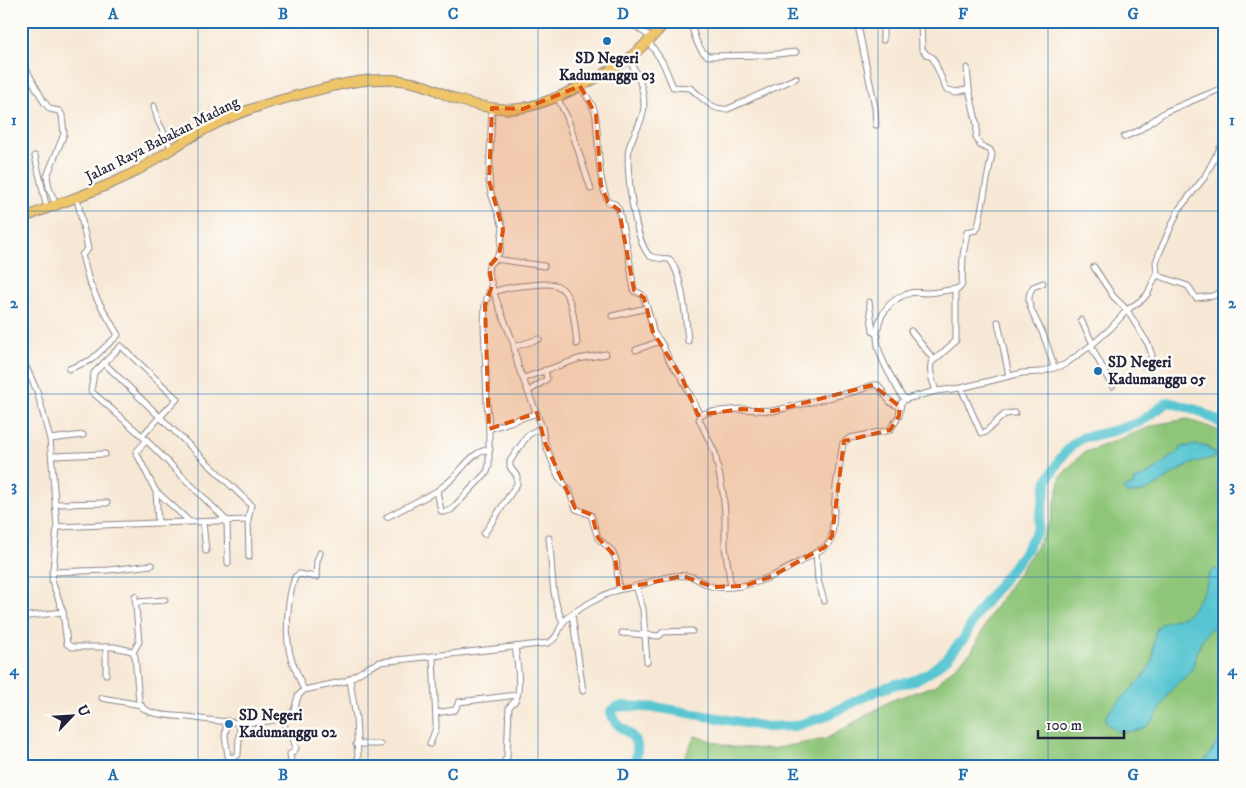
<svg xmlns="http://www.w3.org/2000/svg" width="1246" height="788" viewBox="0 0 1246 788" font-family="'IM FELL DW Pica',serif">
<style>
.green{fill:#8ec679;stroke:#58745a}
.water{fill:#59c6d2;stroke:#3e7486}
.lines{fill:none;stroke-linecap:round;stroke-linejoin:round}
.river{stroke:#59c6d2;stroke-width:10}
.street-casing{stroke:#8c8588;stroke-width:7}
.primary-casing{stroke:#8c8588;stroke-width:11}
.street{stroke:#fff;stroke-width:5}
.primary{stroke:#eec569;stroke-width:9}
.marked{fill:#de560e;fill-opacity:0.2;stroke:#de560e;stroke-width:4;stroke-dasharray:10 6;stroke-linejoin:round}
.grid{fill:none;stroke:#1f6fb2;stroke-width:1;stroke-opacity:0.55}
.poi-dot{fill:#1f6fb2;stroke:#fdfcf7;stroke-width:2}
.labels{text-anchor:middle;stroke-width:5;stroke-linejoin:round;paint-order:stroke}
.poi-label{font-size:15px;font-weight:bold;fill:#22223b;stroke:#fdfcf7;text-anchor:start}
.street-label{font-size:15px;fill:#22223b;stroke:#fdfcf7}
.neatline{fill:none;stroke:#1f6fb2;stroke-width:2}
.grid-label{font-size:16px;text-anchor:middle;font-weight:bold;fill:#1f6fb2}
</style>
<rect width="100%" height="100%" fill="#fdfcf7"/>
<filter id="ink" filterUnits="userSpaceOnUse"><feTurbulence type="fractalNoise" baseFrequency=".02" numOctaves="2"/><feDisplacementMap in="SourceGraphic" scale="10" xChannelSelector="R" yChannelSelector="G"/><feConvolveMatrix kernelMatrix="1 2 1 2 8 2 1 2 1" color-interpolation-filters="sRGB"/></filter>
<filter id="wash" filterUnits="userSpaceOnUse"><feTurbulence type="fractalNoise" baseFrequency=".0096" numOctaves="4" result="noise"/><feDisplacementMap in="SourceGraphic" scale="20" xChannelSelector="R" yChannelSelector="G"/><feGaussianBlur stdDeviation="1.12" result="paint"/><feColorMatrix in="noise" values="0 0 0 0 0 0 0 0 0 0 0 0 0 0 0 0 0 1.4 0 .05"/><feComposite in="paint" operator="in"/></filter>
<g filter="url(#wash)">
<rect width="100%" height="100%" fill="#f7e8d5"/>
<polygon class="green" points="1188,419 1225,433 1225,731 1201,767 678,767 683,760 695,736 731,747 771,749 826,739 892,700 934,686 972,651 993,610 1035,549 1051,520 1061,476 1083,453 1158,424"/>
<g class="water">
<path d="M1193,445L1207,446L1210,450L1215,452V457C1207,460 1197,461 1189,465C1167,475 1152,496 1126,493L1123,490L1126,486L1132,487L1134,481L1155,470L1170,457L1175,455L1182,447Z"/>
<path d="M1215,569L1219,570L1221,573L1219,589L1225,597V621C1206,627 1201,641 1195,658C1194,662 1193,669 1190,672C1185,678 1178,682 1173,688C1154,713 1158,733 1118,732L1108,725L1105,720L1107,714C1120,699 1144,680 1152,662C1155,653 1152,635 1157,628C1166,616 1182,624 1193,608C1196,602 1202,595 1205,589C1208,582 1207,572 1215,569Z"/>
<polygon points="1225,731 1225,767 1201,767"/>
</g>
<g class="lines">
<path class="river" d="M635,767C635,760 638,752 637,746C633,729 612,728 611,711L615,708L623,706L661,708L767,727L794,726L824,717L876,691L896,684L911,682L930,672L947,658L964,638L978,612L1024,553L1038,529L1047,481L1060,459L1072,445L1082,438L1113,431L1140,422L1168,402L1197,410L1225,425"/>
</g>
</g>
<g filter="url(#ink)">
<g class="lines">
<g class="street-casing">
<g id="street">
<polyline points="628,21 652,38"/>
<path d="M690,21C694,33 697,50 708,56L767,55L796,52"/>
<polyline points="857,21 875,107 876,125"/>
<polyline points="921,21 922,49 926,54 933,58 946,89 956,92 969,89"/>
<polyline points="883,40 883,21"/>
<path d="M649,42L663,63L673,87L690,88C703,97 711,111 728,109L796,78"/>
<path d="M628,58C637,73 644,87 644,105C644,121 633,133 629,148C625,167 635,244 650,256C655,259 663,258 669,259C683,273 686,322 688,341"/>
<polyline points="21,60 44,102 50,109 59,111 62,115 64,134 47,176 49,188 56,205"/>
<path d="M580,86C585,95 593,103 595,113C597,118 596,124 597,129C599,154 598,178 608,202L615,204L619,210L629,257L634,291L641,294L644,298L651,321L653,332L662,344L670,362L682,378L700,416"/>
<polyline points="557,97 567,117 591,189"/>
<polyline points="154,106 158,121 172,149"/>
<polyline points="492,108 489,181 491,193 503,227 500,251 497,257 489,265 488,272 496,299 513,342 518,366 542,427 545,443 558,476 569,490 576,509 591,515 598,538 611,550 616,559 619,589"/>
<polyline points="1124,137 1138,131 1165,112 1225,87"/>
<polyline points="35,156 47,209"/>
<polyline points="495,259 544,266"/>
<polyline points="1094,267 1113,296 1127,310 1148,344 1152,355 1150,360 1143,365"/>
<polyline points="1156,275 1188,286 1196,298 1213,296 1225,289"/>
<path d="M1043,283L1033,287C1021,303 1039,321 1044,337C1048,347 1051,357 1054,367"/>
<polyline points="956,289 960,287 962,284 963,256 967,232 976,230 978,227 992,154 990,150 980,145 976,137 977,125 969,89 967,68"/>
<path d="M494,292C506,287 519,286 532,285C540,284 548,283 555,285C574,290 575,328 577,344"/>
<polyline points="869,302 873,331 878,336"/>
<polyline points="612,316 647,308"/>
<polyline points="1081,320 1093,344"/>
<polyline points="998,322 1009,376"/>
<polyline points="911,331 934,360"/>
<polyline points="1091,346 1112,386"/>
<polyline points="514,347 539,339"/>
<polyline points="636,350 660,341"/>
<path d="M21,356L37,391L50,439L57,527L52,581L63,612L67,644L72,647H114L132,651L135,656L139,702L143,708L150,712C162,716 175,716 188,717C216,721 270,730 294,711L298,696L304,690L346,681L369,667L380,662L548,643C559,638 558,628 565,620C573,611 606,593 618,590C624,588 630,588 637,586C653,582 670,573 688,576C695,577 700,581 706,584C713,588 724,588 732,587C764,585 798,563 825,547L830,542L832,536L836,486L843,443L850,438L890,430L899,416L901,403L906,399L936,391L961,388L1022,373L1040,372L1064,365L1093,344L1111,328L1127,310L1143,299L1148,293L1157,273L1156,262L1161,249L1179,209L1204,178L1225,139"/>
<polyline points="104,363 251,505 248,520 249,557"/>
<polyline points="69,369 91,360 118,335 97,299 89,281 82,255 88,249 77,198"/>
<polyline points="524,378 578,359 606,354"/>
<polyline points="961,388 981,433 984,433 1005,414 1015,413"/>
<polyline points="529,391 547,379 545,370"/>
<path d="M906,399L901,395C894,381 883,365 879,350C872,324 885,300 910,293C916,291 920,293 926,293C936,293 946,290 956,289V341L931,363C929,373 933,382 936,391"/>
<polyline points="489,429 537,413"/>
<polyline points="142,436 177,399 121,346 94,373 91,391 142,436 227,521 228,563"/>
<polyline points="50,439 83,435"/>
<polyline points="147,440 136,452 156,492 158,523"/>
<polyline points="52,456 105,454"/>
<path d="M437,491C442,487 448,483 453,478C465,466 472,452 490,449"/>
<polyline points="157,492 189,521"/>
<polyline points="55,504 107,503"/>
<polyline points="387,517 437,491 441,511 444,512 451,510 487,472 489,465 489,429 487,402 484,324 485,305 491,286"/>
<polyline points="203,522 206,551"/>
<path d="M57,527C121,524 184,522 248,520"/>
<polyline points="484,534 517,484 517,476 510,467 510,461 528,435 542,427"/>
<path d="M549,538C553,566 550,597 563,622"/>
<polyline points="816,553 818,580 824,601"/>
<polyline points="52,572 109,570 152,565"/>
<polyline points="636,586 643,609 647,662"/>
<polyline points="731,587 725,547 725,512 723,493 715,453 699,419 700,415 709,412 742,409 773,411 857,391 873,385 878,385 890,402 900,407"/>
<polyline points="136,602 165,600"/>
<polyline points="572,614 583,691"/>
<polyline points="21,617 63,612"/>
<polyline points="622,633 659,636 663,632 692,631"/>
<polyline points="133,652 139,642 135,596"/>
<polyline points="106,674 106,647"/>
<polyline points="350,680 356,718 358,757"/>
<path d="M304,690C300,681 296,671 292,661C284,639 287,599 295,577L299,574L316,577L317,561L320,553"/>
<polyline points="102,698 141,705"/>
<polyline points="436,713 455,710 459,702 517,695"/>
<polyline points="283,717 286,733 293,738 296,748 294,751 290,754 292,767"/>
<polyline points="227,721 225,736 228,756 231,758 238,755 240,722"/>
<polyline points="356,744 380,744"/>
<polyline points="430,744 436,728 436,722 433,657"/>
<path d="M479,767L484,765L503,764L507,757L509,707C511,705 513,703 515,701C522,691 517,659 515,647"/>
</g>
</g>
<g class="primary-casing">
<path id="primary" d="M21,219C55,204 90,194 123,178C151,165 176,144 204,130C240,110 278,100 318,90C352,81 387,74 422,85C433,88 443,94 453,98C469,104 488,108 505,109C538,112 602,77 629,58C643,47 655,35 667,21"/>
</g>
<use href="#street" class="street"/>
<use href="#primary" class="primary"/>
</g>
</g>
<path class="marked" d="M580,86L596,115L601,185L608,202L619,210L634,290L644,298L653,332L682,378L698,415L742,409L773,411L873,385L900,407L899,416L890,430L844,441L832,536L825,547L770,577L744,586L713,587L683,576L619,589L615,556L598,538L592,515L575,508L545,443L537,413L489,429L485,305L492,286L489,267L499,255L503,230L489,181L492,108L523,109Z"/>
<path class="grid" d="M198,21V767M368,21V767M538,21V767M708,21V767M878,21V767M1048,21V767M21,211H1225M21,394H1225M21,577H1225"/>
<g class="poi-dot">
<circle cx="607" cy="41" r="5"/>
<circle cx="1098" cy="371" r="5"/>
<circle cx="229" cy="724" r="5"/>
</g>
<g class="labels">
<g class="poi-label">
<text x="607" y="63" text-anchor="middle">SD Negeri<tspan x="607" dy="17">Kadumanggu 03</tspan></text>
<text x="1108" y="367">SD Negeri<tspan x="1108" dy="17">Kadumanggu 05</tspan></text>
<text x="239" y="720">SD Negeri<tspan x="239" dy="17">Kadumanggu 02</tspan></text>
</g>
<g class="street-label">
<text transform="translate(162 139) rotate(-27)" y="5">Jalan Raya Babakan Madang</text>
</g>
</g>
<rect width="1246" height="788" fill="none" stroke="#fdfcf7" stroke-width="55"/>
<g transform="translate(72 716) rotate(65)" stroke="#fdfcf7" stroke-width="4" paint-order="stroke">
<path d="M0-4L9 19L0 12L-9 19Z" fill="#22223b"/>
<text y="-8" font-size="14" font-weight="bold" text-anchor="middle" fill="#22223b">U</text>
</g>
<path d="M1038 730v8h86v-8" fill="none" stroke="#22223b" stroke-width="2.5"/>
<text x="1046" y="730" font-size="15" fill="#22223b" stroke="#fdfcf7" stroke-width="4" paint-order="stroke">100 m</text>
<rect x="28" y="28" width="1190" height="732" class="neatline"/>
<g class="grid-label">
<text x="113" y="19">A</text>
<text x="283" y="19">B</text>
<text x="453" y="19">C</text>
<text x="623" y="19">D</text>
<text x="793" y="19">E</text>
<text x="963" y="19">F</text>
<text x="1133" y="19">G</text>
<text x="14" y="125">1</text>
<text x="1232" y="125">1</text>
<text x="14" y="308">2</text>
<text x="1232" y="308">2</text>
<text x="14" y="491">3</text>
<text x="1232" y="491">3</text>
<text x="14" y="675">4</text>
<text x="1232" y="675">4</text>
<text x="113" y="780">A</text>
<text x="283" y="780">B</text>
<text x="453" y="780">C</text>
<text x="623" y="780">D</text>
<text x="793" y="780">E</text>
<text x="963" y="780">F</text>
<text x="1133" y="780">G</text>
</g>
</svg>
